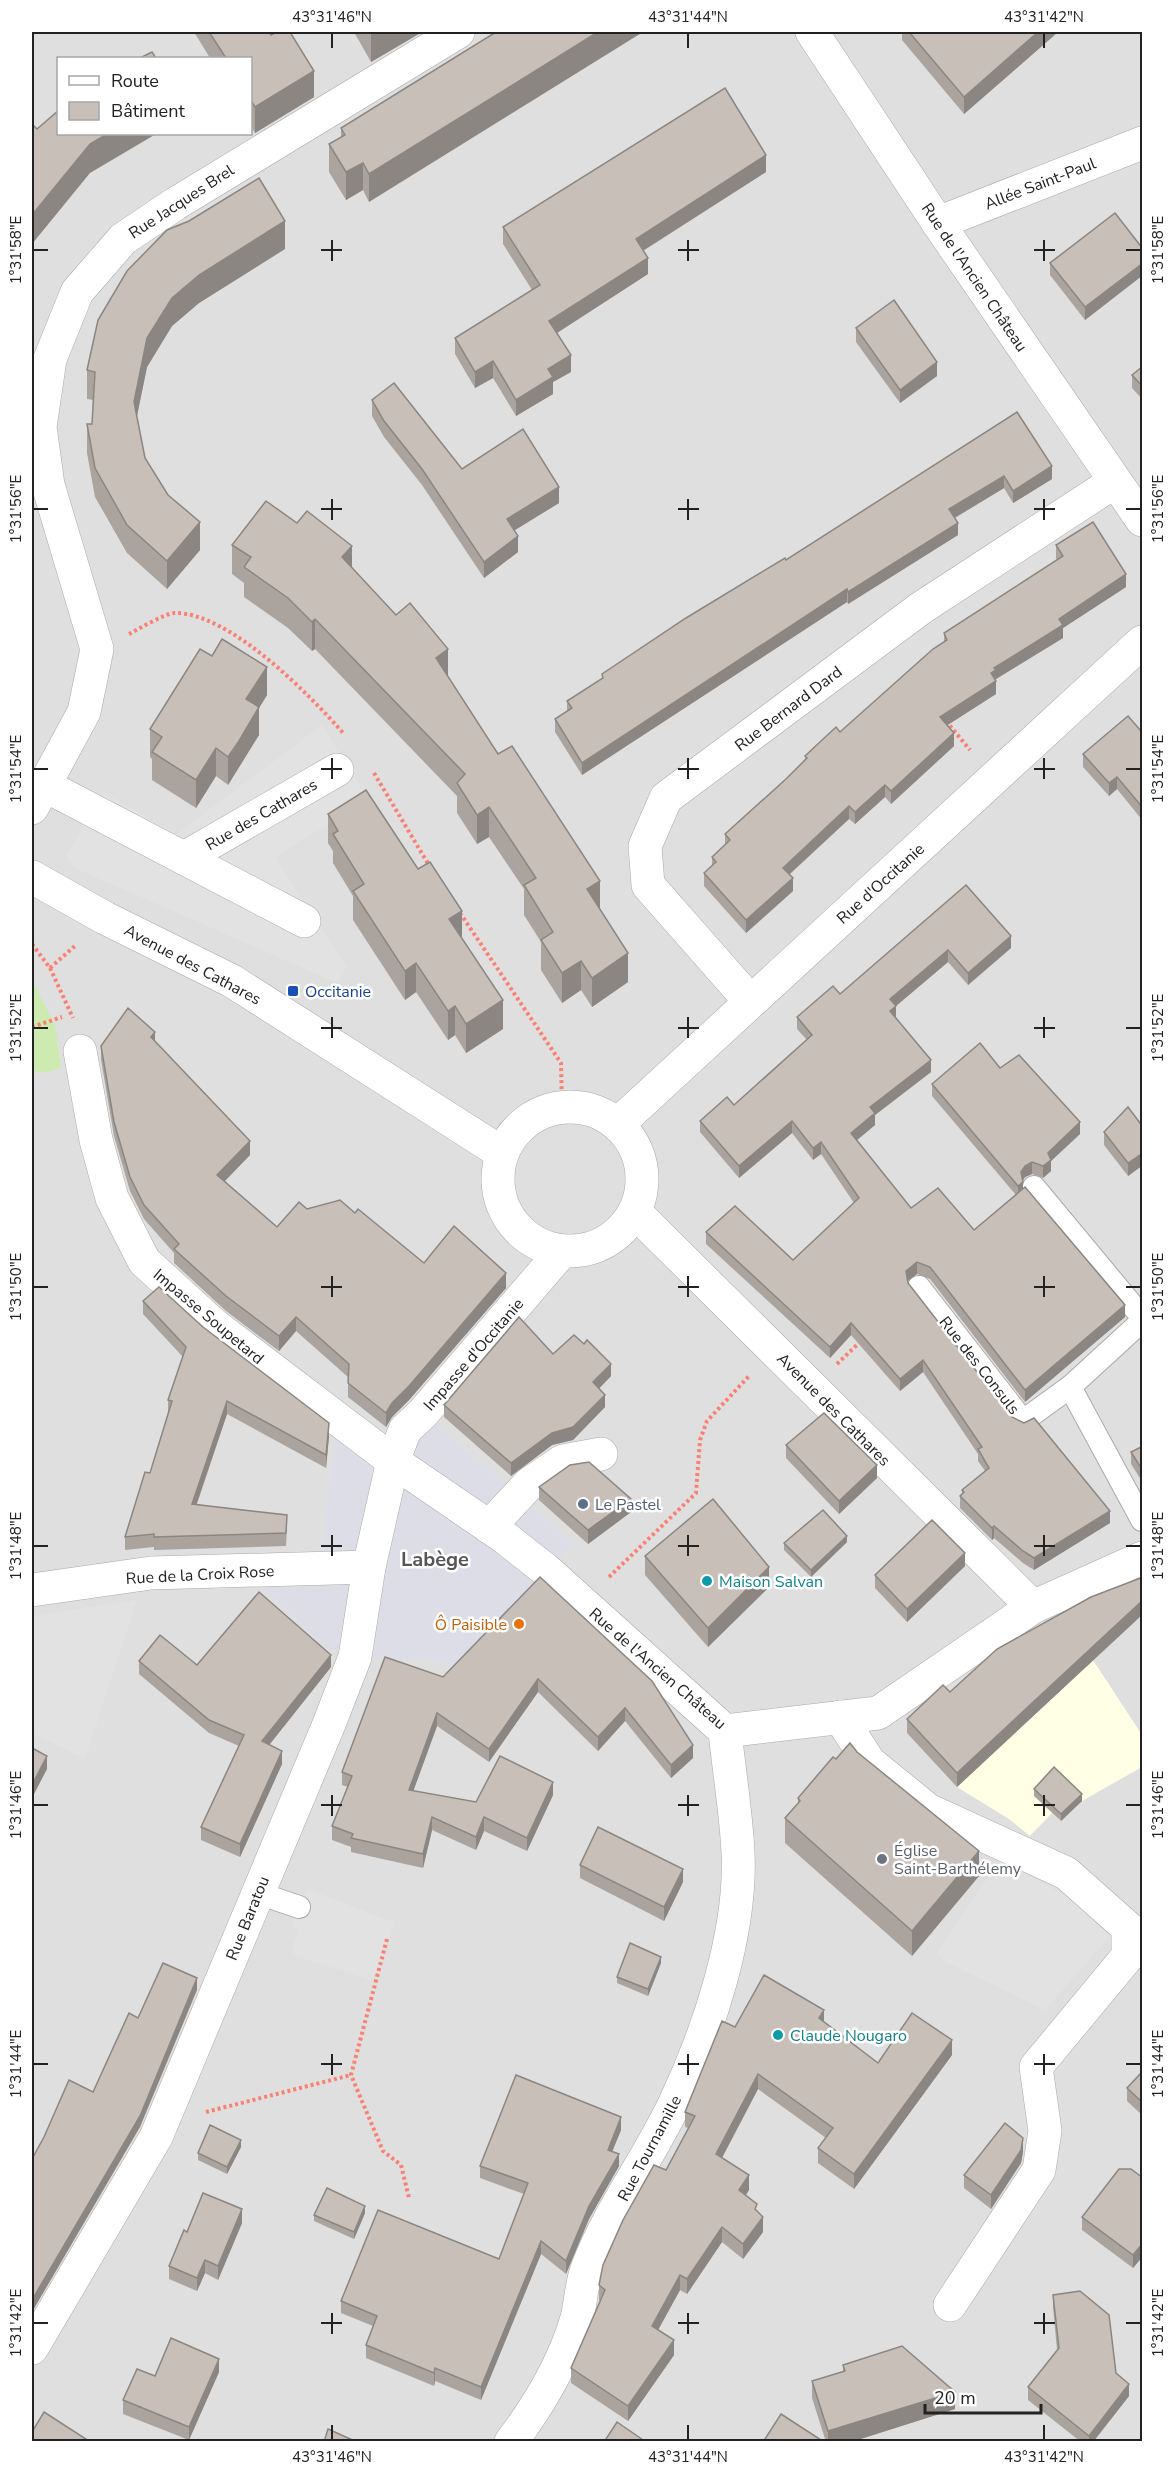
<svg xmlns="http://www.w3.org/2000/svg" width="1174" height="2473" viewBox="0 0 1174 2473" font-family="'Nunito Sans',sans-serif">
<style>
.residential{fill:#e0dfdf;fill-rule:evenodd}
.education{fill:#ffffe5}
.grass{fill:#cdebb0}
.parking{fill:#e2e2e2}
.plaza{fill:#dddde8}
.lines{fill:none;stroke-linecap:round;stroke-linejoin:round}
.service-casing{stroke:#a9a9a9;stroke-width:24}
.pedestrian-casing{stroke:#a9a9a9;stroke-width:34}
.minor-casing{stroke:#a9a9a9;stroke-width:34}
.path{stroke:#fa8072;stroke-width:4;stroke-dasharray:3 3;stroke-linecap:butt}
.service{stroke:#fff;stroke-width:22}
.pedestrian{stroke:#fff;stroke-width:33}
.minor{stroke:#fff;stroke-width:33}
.wall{fill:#aba49e}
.shaded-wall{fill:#8b8681}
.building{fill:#c7bfb8;stroke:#8b8681;stroke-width:1.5}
.ticks{fill:none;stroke:#222;stroke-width:2}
.transit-dot{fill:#1a4fb4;stroke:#fff;stroke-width:2}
.service-dot{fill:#5c6f8a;stroke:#fff;stroke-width:2}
.culture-dot{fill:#0f9aa8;stroke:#fff;stroke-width:2}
.food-dot{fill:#e8710a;stroke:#fff;stroke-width:2}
.worship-dot{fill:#6b7280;stroke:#fff;stroke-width:2}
.labels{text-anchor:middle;stroke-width:5;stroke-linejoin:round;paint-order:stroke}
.street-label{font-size:16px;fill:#222;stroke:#fff}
.transit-label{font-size:16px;fill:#164399;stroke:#fff;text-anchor:start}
.service-label{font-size:16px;fill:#4e5e75;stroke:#fff;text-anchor:start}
.culture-label{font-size:16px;fill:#0d838f;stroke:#fff;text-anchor:start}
.food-label{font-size:16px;fill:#c56008;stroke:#fff;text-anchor:end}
.worship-label{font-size:16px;fill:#5b616d;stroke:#fff;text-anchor:start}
.quarter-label{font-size:20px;font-weight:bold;fill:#555;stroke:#fff}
.neatline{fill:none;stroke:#222;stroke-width:2}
.ticks-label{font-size:15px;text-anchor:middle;fill:#222}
</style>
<rect width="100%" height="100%" fill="#f2efe9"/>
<path class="residential" d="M32,32H1142V2441H32ZM58,58H250V134H58Z"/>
<polygon class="education" points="1062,1626 1095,1663 1142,1735 1142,1767 1082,1801 1061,1821 1052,1813 1030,1836 1009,1819 957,1787"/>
<polygon class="grass" points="32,980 55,1025 61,1068 44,1073 32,1070"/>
<g class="parking">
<polygon points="322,725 368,800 275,857 347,967 337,983 75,868 66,856 103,792 176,834"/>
<polygon points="137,1600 85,1759 32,1733 32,1616"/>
<polygon points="1000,1860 1077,1902 1111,1935 1045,2010 946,1962 937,1952"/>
<polygon points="307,1889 395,1923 373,1981 291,1954 298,1931 292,1924"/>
</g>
<polygon class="plaza" points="412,1403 574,1544 452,1670 442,1661 355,1657 328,1649 261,1586 321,1553 337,1418 382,1439"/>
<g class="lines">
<g class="service-casing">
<g id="service">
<polyline points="1034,1187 1142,1317"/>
<polyline points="919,1287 1023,1421 1070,1387 1142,1520"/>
<polyline points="1070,1387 1142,1321"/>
<polyline points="258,1893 299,1907"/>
</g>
</g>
<g class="pedestrian-casing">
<polyline id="pedestrian" points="80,1051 96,1140 112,1198 144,1261 214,1325 393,1461"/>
</g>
<g class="minor-casing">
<g id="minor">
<polyline points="812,32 938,223 1142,520"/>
<polyline points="938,223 1142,143"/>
<polyline points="44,785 304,921"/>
<polyline points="32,808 84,712 97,649 48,485 40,427 50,359 77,292 123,239 175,204 458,32"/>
<polyline points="184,858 337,770"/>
<polyline points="32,877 105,918 232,981 502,1153"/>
<polyline points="750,1001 648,885 645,846 666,798 921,608 1114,482"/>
<circle cx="570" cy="1179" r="72"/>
<polyline points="618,1124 1142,642"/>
<polyline points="635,1212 1033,1607"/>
<polyline points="393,1461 504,1537 546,1570 725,1731 878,1713 1033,1607 1142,1558"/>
<polyline points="489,1527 529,1484 563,1461 601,1454"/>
<polyline points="32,1590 151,1573 369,1567"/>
<polyline points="840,1717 869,1762 928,1810 1066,1873 1128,1928 1128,1956 1036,2067 1045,2131 1039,2170 950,2305"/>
<polyline points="32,2348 156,2137 329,1724 355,1657 369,1567 393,1461 405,1430 423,1413 562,1251"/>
<path d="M511,2442C539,2405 564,2363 577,2318C581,2302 581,2285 587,2269C609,2211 647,2161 674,2105C708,2033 742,1933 738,1852C736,1812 729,1771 725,1731"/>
</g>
</g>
<g class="path">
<path d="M129,634C139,629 165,613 175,613C230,613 309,694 344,734"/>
<polyline points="946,721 970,750"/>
<polyline points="374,773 430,867"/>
<polyline points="460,913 561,1063 562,1107"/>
<polyline points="32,944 50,968 73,1018"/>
<polyline points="50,968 76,945"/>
<polyline points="32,1027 62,1017"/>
<polyline points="837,1364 862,1340"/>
<polyline points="609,1577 696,1493 700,1440 707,1421 749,1376"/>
<polyline points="387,1939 351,2075 383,2151 401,2165 409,2198"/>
<polyline points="206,2112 351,2075"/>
</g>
<use href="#service" class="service"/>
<use href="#pedestrian" class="pedestrian"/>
<use href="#minor" class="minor"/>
</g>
<g class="wall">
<polygon points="194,32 269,32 314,97 255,133 250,125 250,58 210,58"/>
<polygon points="354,32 422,32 371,62"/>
<polygon points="496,32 369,202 363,190 346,200 329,172 329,144 341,137 341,128"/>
<polygon points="902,32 1058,32 964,114 902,40"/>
<polygon points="766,172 643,251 648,274 557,333 571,372 553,382 553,394 516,416 493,378 475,388 455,354 455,338 532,290 503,244 503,227"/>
<polygon points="285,249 199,303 172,326 147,367 137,416 145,458 200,550 167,589 127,553 95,497 87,453 87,424 92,424 93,400 87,399 87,370"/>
<polygon points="1143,249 1143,275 1085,320 1050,275 1050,263"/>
<polygon points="856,328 937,376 900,403 856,342"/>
<polygon points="1143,366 1143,400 1132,388 1132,375"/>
<polygon points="372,400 462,469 559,503 514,530 518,552 484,578 422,485 384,437 372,416"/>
<polygon points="1017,412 1052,479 1013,503 1004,488 955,518 958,535 848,604 847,602 582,775 555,732 555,719 567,712 567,701 602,679 602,674 786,560"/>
<polygon points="232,545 352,568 448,677 600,909 628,982 592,1007 581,990 562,1003 541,970 541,942 524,915 524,889 489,837 477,844 457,813 457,796 315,649 312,651 288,628 244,597 244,583 232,574"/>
<polygon points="1056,545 1126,587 1063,628 1063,638 996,679 996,694 947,725 954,746 891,804 885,797 855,824 849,819 789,875 793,891 746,933 704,886 704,873 712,866 712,857 725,845 725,834 786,779 805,760 805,756 840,732 944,642 944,633 1057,560 1056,558"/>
<polygon points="267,695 259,708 259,735 228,785 216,776 196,808 152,780 152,759 150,757 150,729"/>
<polygon points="1143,730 1143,821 1117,789 1109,796 1083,767 1083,754"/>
<polygon points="328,814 462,939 503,1029 466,1053 455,1035 448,1040 416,992 405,1000 353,920 353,896 333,863 333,851 328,843"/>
<polygon points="966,885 1011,948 968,985 948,962 896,1006 896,1017 931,1072 875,1115 875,1125 857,1140 911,1208 974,1230 1016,1195 932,1096 932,1084 1000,1068 1080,1134 1051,1161 1051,1171 1043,1178 1032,1174 1025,1177 1022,1181 1023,1190 1125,1317 1025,1402 930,1279 917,1274 908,1281 908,1283 1012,1417 1110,1523 1034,1570 1023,1563 994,1538 992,1540 960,1508 960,1496 962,1494 962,1490 985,1471 978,1461 978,1454 923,1372 900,1391 851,1335 830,1358 706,1244 706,1232 793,1260 854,1203 821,1154 813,1160 792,1133 739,1178 700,1132 700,1121 734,1105 807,1040 797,1029 797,1017 840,994"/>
<polygon points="155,1042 250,1155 225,1181 277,1227 307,1209 355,1213 424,1263 506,1288 409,1400 392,1417 386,1427 348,1397 348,1377 296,1331 279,1351 226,1311 174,1263 174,1253 144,1219 130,1191 114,1136 101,1060 101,1046"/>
<polygon points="1143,1127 1143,1165 1128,1176 1104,1145 1104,1132"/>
<polygon points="143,1301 203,1327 329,1436 326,1468 227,1414 197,1504 287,1528 286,1546 154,1550 154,1547 125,1550 125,1537 150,1473 168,1414 168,1400 183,1357 143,1314"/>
<polygon points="553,1354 611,1376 599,1388 605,1407 573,1440 552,1445 511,1476 444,1417 444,1405"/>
<polygon points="786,1445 877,1478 839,1514 786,1458"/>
<polygon points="1143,1446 1143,1483 1131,1464 1131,1452"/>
<polygon points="539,1487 631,1512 588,1544 539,1500"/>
<polygon points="847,1542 811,1577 784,1550 784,1543"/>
<polygon points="645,1556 769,1587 708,1647 645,1575"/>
<polygon points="965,1566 907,1622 875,1588 875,1575"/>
<polygon points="540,1577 693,1758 671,1778 625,1721 598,1751 538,1692 489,1762 437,1726 413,1791 476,1802 553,1795 527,1851 484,1831 476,1850 432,1830 423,1868 351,1852 351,1847 332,1840 332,1826 348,1787 342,1785 342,1772 443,1677"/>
<polygon points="1143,1577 1143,1614 957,1787 907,1733 907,1719 950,1692"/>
<polygon points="139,1661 197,1665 331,1667 269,1745 282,1764 240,1857 201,1840 201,1827 239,1746 209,1733 139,1674"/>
<polygon points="857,1752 979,1876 912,1956 785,1843 785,1818 798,1803 798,1798 836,1759"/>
<polygon points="1034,1789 1082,1801 1061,1821 1034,1796"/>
<polygon points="580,1865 683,1882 664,1921 580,1878"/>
<polygon points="661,1963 648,1996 617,1983 617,1977"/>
<polygon points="824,2022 878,2063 952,2055 854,2189 818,2163 818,2148 826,2138 758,2089 722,2158 749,2190 746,2195 757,2211 763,2232 743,2259 722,2242 687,2294 680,2290 658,2330 674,2355 628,2421 571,2383 571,2368 600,2301 599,2300 599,2285 666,2170 688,2128 685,2127 685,2112 735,2027"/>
<polygon points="1143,2071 1143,2116 1127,2101 1127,2088"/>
<polygon points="621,2130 612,2151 619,2166 589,2219 566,2274 541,2254 481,2400 435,2381 434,2386 366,2358 366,2345 373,2326 341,2313 341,2301 499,2259 524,2194 480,2178 480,2166"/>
<polygon points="241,2147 227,2174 198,2160 198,2153"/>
<polygon points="1023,2152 1021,2163 991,2209 964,2188 964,2175"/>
<polygon points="1143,2178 1143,2256 1133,2268 1082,2230 1082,2217"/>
<polygon points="365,2213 354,2239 314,2221 314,2215"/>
<polygon points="242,2223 218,2280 205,2273 197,2291 169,2279 169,2266 187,2232"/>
<polygon points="1053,2295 1116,2373 1129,2396 1093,2442 1081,2442 1028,2400 1028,2387 1057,2350 1053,2307"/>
<polygon points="843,2365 955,2409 851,2442 826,2442 812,2398 812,2381 843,2372"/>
<polygon points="219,2372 189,2440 123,2414 123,2400 155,2376"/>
</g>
<g class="shaded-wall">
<polygon points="375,32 422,32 371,62 371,34"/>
<polygon points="598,32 643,32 369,202 369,174"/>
<polygon points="1038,32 1058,32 964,114 964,97"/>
<polygon points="314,71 314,97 255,133 255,107"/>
<polygon points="107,134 156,134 90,173 32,244 32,215 90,144"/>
<polygon points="766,155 766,172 636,255 636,239"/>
<polygon points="363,163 363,190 346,200 346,172"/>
<polygon points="285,221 285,249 199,303 172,326 147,367 134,430 134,402 147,338 172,298 199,275"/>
<polygon points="648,258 648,274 549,338 549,321"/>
<polygon points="1143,263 1143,275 1085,320 1085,307"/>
<polygon points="571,355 571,372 553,382 553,394 516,416 516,400 548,369"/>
<polygon points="493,361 493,378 475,388 475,372"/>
<polygon points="937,362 937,376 900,403 900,390"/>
<polygon points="1052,466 1052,479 1013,503 1013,491"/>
<polygon points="1004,476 1004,488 949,521 949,509"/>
<polygon points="559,487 559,503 507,535 507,519"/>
<polygon points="200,522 200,550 167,589 167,561"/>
<polygon points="958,523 958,535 848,604 848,592"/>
<polygon points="518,536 518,552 484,578 484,562"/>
<polygon points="352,546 352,575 342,557"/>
<polygon points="1126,574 1126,587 1063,628 1063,638 996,679 996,694 940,730 940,717 991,673 994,668 1059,619"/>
<polygon points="847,589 847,602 582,775 582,763"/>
<polygon points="315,619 315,649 312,651 312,622"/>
<polygon points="448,649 448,678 436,658"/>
<polygon points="267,667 267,695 259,708 259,735 228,785 228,757 246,699"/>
<polygon points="954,733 954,746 891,804 891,791"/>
<polygon points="216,748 216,776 196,808 196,780"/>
<polygon points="1117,777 1117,789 1109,796 1109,783"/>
<polygon points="885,785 885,797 855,824 855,812"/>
<polygon points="849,806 849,819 783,880 783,868"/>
<polygon points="489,807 489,837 477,844 477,815"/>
<polygon points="793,878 793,891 746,933 746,920"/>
<polygon points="600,881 600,911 587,889"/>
<polygon points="462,911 462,940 449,919"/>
<polygon points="1011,936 1011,948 968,985 968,973"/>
<polygon points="948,950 948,962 890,1011 890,999"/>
<polygon points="628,953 628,982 592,1007 592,978"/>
<polygon points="581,961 581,990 562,1003 562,973"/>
<polygon points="416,963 416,992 405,1000 405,971"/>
<polygon points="503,1000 503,1029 466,1053 466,1024"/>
<polygon points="455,1006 455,1035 448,1040 448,1011"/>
<polygon points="896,1006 896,1018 890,1011"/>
<polygon points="155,1032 155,1046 151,1037"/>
<polygon points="931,1060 931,1072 875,1115 875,1125 851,1145 851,1133 870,1107"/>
<polygon points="792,1121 792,1133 739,1178 739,1166"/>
<polygon points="1080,1122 1080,1134 1051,1161 1051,1171 1043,1178 1043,1166 1048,1153"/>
<polygon points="250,1141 250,1155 217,1189 217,1175"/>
<polygon points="821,1142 821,1154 813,1160 813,1148"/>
<polygon points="1143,1153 1143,1165 1128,1176 1128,1163"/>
<polygon points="1032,1162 1032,1174 1025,1177 1021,1183 1021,1172 1025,1166"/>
<polygon points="1023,1182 1023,1194 1018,1198 1018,1186"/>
<polygon points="917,1262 917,1274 906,1282 906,1271"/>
<polygon points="506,1273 506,1288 409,1400 392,1417 386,1427 386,1413 392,1403"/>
<polygon points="1125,1305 1125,1317 1025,1402 1025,1390"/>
<polygon points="296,1317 296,1331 279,1351 279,1336"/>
<polygon points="851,1323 851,1335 830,1358 830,1347"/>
<polygon points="923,1360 923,1372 900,1391 900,1379"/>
<polygon points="611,1364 611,1376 593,1395 593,1382"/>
<polygon points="605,1395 605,1407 573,1440 552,1445 511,1476 511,1463"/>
<polygon points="227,1401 227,1414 192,1517 192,1504"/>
<polygon points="329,1423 329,1436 326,1468 326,1455"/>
<polygon points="877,1465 877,1478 839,1514 839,1501"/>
<polygon points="631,1499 631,1512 588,1544 588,1530"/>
<polygon points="1110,1511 1110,1523 1034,1570 1034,1558"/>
<polygon points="994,1526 994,1538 992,1540 992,1528"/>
<polygon points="847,1536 847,1542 811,1577 811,1570"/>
<polygon points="965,1553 965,1566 907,1622 907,1609"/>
<polygon points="769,1567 769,1587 708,1647 708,1628"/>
<polygon points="1143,1600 1143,1614 957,1787 957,1773"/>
<polygon points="331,1655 331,1667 262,1754 262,1741"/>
<polygon points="538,1679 538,1692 489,1762 489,1749"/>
<polygon points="625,1708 625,1721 598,1751 598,1737"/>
<polygon points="437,1713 437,1726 409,1803 409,1790"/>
<polygon points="693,1745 693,1758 671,1778 671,1765"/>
<polygon points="282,1751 282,1764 240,1857 240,1844"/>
<polygon points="47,1756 47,1769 32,1798 32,1785"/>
<polygon points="553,1782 553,1795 527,1851 527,1838"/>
<polygon points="1082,1794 1082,1801 1061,1821 1061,1814"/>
<polygon points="432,1817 432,1830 423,1868 423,1854"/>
<polygon points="484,1817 484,1831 476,1850 476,1837"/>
<polygon points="979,1851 979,1876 912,1956 912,1931"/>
<polygon points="683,1869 683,1882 664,1921 664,1907"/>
<polygon points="661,1957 661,1963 648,1996 648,1989"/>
<polygon points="197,1978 197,1990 140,2127 32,2312 32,2300"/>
<polygon points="824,2010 824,2025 819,2018"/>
<polygon points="952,2040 952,2055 854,2189 854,2174"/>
<polygon points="758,2074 758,2089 716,2169 716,2154"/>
<polygon points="621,2117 621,2130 608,2162 608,2150"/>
<polygon points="1023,2138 1023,2152 1021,2163 991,2209 991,2195"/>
<polygon points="241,2140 241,2147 227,2174 227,2167"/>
<polygon points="619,2154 619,2166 589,2219 566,2274 566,2261 589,2206"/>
<polygon points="749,2175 749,2190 739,2205 739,2190"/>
<polygon points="365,2206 365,2213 354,2239 354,2232"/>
<polygon points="242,2209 242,2223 218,2280 218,2266"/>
<polygon points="763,2217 763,2232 743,2259 743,2244"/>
<polygon points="722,2227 722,2242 687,2294 687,2279"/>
<polygon points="541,2241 541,2254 481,2400 481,2387"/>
<polygon points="1143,2243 1143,2256 1133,2268 1133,2255"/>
<polygon points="205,2260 205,2273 197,2291 197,2278"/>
<polygon points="680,2275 680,2290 652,2341 652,2326"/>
<polygon points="674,2340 674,2355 628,2421 628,2406"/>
<polygon points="219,2359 219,2372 189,2440 189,2427"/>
<polygon points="435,2368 435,2381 434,2386 434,2373"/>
<polygon points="1129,2384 1129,2396 1093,2442 1089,2442 1089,2436"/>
<polygon points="955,2392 955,2409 851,2442 828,2442 828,2431"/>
</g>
<g class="building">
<polygon points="209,32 269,32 271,35 277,32 290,32 314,71 255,107 250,99 250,58 226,58"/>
<polygon points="496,32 598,32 369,174 363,163 346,172 329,144 345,135 341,128"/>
<polygon points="909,32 1038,32 964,97"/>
<polygon points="152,52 156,58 140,58"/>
<polygon points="725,88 766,155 636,239 648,258 549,321 571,355 548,369 553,377 516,400 493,361 475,372 455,338 540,285 503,227"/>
<polygon points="58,111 58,134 107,134 90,144 32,215 32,130 34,126 37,129"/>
<polygon points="259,178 285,221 199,275 172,298 147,338 134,402 145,458 168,495 200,522 167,561 127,525 95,468 87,424 92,424 95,372 87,370 98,320 127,271 167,230 189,221"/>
<polygon points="1115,213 1143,249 1143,263 1085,307 1050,263"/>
<polygon points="894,300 937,362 900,390 856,328"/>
<polygon points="1143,366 1143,387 1132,375"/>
<polygon points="394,383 462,469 523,429 559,487 507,519 518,536 484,562 422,469 384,421 372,400"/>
<polygon points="1017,412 1052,466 1013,491 1004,476 949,509 958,523 848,592 847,589 582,763 555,719 572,708 567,701 603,678 602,674 686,618 785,558 786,560"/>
<polygon points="266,501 297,523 307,511 352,546 342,557 396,615 410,603 448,649 436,658 498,754 512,746 600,881 587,889 628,953 592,978 581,961 562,973 541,940 553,932 524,885 536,878 489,807 477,815 457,783 465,774 315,619 312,622 288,598 244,567 251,557 232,545"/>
<polygon points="1093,522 1126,574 1059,619 1063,625 994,668 996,670 991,673 996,681 940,717 954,733 891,791 885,785 855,812 849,806 783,868 793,878 746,920 704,873 716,862 712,857 730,840 725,834 786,779 807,758 805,756 836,727 840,732 933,649 947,640 944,633 1063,556 1056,545"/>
<polygon points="222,639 267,667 246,699 259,707 239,741 228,757 216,748 196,780 152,752 162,737 150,729 200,649 212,656"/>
<polygon points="1128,716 1141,731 1143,730 1143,808 1117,777 1109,783 1083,754"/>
<polygon points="366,790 418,869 430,862 462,911 449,919 503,1000 466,1024 455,1006 448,1011 416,963 405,971 353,891 364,884 333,834 338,831 328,814"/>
<polygon points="966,885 1011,936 968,973 948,950 890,999 896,1006 890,1011 931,1060 870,1107 875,1113 851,1133 911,1208 938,1188 974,1230 1025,1187 1125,1305 1025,1390 930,1267 917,1262 906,1271 908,1283 1012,1417 1024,1423 1034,1418 1110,1511 1034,1558 1023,1551 994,1526 992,1528 960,1496 964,1492 962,1490 989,1468 978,1449 982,1447 923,1360 900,1379 851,1323 830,1347 706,1232 735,1206 793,1260 859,1198 821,1142 813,1148 792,1121 739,1166 700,1121 727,1097 734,1105 812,1035 797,1017 833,986 840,994"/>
<polygon points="128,1008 155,1032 151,1037 250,1141 217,1175 277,1227 299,1202 307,1209 340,1200 355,1213 358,1209 424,1263 454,1226 506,1273 409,1386 392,1403 386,1413 348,1383 349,1364 296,1317 279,1336 226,1296 174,1249 179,1244 144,1205 130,1177 114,1122 101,1046"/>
<polygon points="980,1043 1000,1068 1019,1055 1080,1122 1048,1153 1051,1160 1043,1166 1032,1162 1025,1166 1021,1172 1023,1182 1018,1186 932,1084"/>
<polygon points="1128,1107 1143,1127 1143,1153 1128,1163 1104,1132"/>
<polygon points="159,1287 203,1327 329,1423 326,1455 227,1401 192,1504 287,1515 286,1533 154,1537 154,1534 125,1537 145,1472 150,1473 172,1401 168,1400 186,1347 143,1301"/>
<polygon points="519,1317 553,1354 574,1335 584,1344 587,1340 611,1364 593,1382 605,1395 573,1427 552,1433 511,1463 444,1405"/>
<polygon points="824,1413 877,1465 839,1501 786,1445"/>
<polygon points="1143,1446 1143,1471 1131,1452"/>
<polygon points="589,1462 631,1499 588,1530 539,1487 570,1465"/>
<polygon points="713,1499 769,1567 708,1628 645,1556"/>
<polygon points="823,1510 847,1536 811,1570 784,1543"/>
<polygon points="932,1520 965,1553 907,1609 875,1575"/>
<polygon points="540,1577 652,1681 693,1745 671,1765 625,1708 598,1737 538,1679 489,1749 437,1713 409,1790 476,1802 500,1756 553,1782 527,1838 484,1817 476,1837 432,1817 423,1854 351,1838 353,1834 332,1826 352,1776 342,1772 385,1657 443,1677"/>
<polygon points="1143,1577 1143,1600 957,1773 907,1719 943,1685 950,1692 997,1649 1091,1597"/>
<polygon points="259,1592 331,1655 262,1741 282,1751 240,1844 201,1827 244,1735 209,1720 139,1661 160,1635 197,1665"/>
<polygon points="850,1743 857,1752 979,1851 912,1931 785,1818 800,1801 798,1798 833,1757 836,1759"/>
<polygon points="32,1748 47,1756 32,1785"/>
<polygon points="1054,1767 1082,1794 1061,1814 1034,1789"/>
<polygon points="598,1827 683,1869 664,1907 580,1865"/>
<polygon points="630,1943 661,1957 648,1989 617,1977"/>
<polygon points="163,1963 197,1978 140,2116 32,2300 32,2159 44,2137 69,2080 93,2092 129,2013 138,2018"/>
<polygon points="764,1975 824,2010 819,2018 878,2063 912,2013 952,2040 854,2174 818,2148 833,2128 758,2074 716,2154 749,2175 739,2190 757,2204 755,2209 763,2217 743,2244 722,2227 687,2279 680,2275 652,2326 674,2340 628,2406 571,2368 605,2290 599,2285 603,2265 623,2220 654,2165 666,2170 695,2116 685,2112 722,2021 735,2027"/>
<polygon points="1143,2071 1143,2103 1127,2088"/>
<polygon points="516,2075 621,2117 608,2150 619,2154 589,2206 566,2261 541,2241 481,2387 435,2368 434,2373 366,2345 377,2316 341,2301 378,2210 499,2259 528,2183 480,2166"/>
<polygon points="1005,2123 1023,2138 1021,2150 991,2195 964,2175"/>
<polygon points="210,2125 241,2140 227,2167 198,2153"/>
<polygon points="1119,2169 1131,2169 1143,2178 1143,2243 1133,2255 1082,2217"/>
<polygon points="327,2188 365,2206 354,2232 314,2215"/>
<polygon points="203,2193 242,2209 218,2266 205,2260 197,2278 169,2266 184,2230 187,2232"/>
<polygon points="1080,2291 1109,2315 1116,2373 1129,2384 1089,2436 1028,2387 1059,2348 1053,2295"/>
<polygon points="171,2338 219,2359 189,2427 123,2400 137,2369 155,2376"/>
<polygon points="902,2346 955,2392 828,2431 812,2381 845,2371 843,2365"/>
<polygon points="44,2412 86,2439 85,2442 32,2442 32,2432"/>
<polygon points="781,2414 821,2440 817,2442 763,2442"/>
<polygon points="617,2422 646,2442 604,2442"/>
<polygon points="328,2429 357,2442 324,2442"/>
</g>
<path class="ticks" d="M332,33V48M688,33V48M1044,33V48M332,240V261M688,240V261M1044,240V261M33,250H48M321,250H342M678,250H699M1034,250H1055M1126,250H1141M332,499V520M688,499V520M1044,499V520M33,509H48M321,509H342M678,509H699M1034,509H1055M1126,509H1141M332,758V779M688,758V779M1044,758V779M33,769H48M321,769H342M678,769H699M1034,769H1055M1126,769H1141M332,1017V1038M688,1017V1038M1044,1017V1038M33,1028H48M321,1028H342M678,1028H699M1034,1028H1055M1126,1028H1141M332,1276V1297M688,1276V1297M1044,1276V1297M33,1287H48M321,1287H342M678,1287H699M1034,1287H1055M1126,1287H1141M332,1535V1556M688,1535V1556M1044,1535V1556M33,1546H48M321,1546H342M678,1546H699M1034,1546H1055M1126,1546H1141M332,1795V1816M688,1795V1816M1044,1795V1816M33,1805H48M321,1805H342M678,1805H699M1034,1805H1055M1126,1805H1141M332,2054V2075M688,2054V2075M1044,2054V2075M33,2064H48M321,2064H342M678,2064H699M1034,2064H1055M1126,2064H1141M332,2313V2334M688,2313V2334M1044,2313V2334M33,2323H48M321,2323H342M678,2323H699M1034,2323H1055M1126,2323H1141M332,2425V2440M688,2425V2440M1044,2425V2440"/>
<rect class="transit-dot" x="287" y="985" width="12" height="12" rx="3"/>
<circle class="service-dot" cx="583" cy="1504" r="6"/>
<g class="culture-dot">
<circle cx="707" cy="1581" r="6"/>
<circle cx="778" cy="2035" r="6"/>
</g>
<circle class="food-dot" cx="519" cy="1624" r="6"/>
<circle class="worship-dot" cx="882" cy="1859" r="6"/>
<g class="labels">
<g class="street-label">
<text transform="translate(1040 183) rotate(-21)" y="6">Allée Saint-Paul</text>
<text transform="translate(181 201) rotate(-33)" y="6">Rue Jacques Brel</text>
<text transform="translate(975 277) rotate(56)" y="6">Rue de l'Ancien Château</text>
<text transform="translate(788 708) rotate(-37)" y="6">Rue Bernard Dard</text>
<text transform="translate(261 814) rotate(-30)" y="6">Rue des Cathares</text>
<text transform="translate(880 883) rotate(-42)" y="6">Rue d'Occitanie</text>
<text transform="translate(193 964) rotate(28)" y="6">Avenue des Cathares</text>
<text transform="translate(209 1316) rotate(40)" y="6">Impasse Soupetard</text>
<text transform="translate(473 1354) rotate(-49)" y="6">Impasse d'Occitanie</text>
<text transform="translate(980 1365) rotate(52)" y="6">Rue des Consuls</text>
<text transform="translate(834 1409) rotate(45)" y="6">Avenue des Cathares</text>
<text transform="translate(200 1574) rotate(-3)" y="6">Rue de la Croix Rose</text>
<text transform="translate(658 1668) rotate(41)" y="6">Rue de l'Ancien Château</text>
<text transform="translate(247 1918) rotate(-68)" y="6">Rue Baratou</text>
<text transform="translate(649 2148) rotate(-62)" y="6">Rue Tournamille</text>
</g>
<g class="transit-label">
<text x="305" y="997">Occitanie</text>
</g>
<g class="service-label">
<text x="595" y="1510">Le Pastel</text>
</g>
<g class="culture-label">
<text x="719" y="1587">Maison Salvan</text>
<text x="790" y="2041">Claude Nougaro</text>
</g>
<g class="food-label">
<text x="507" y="1630">Ô Paisible</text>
</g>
<g class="worship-label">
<text x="894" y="1856">Église<tspan x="894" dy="18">Saint-Barthélemy</tspan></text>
</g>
<g class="quarter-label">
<text x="435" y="1566">Labège</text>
</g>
</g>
<rect width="1174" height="2473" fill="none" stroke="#ffffff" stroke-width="66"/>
<rect x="57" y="57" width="195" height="78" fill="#ffffff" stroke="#a7a7a7" stroke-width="1.5"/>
<rect x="69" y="76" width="30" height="9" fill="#ffffff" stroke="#a7a7a7" stroke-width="1.5"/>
<text x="111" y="87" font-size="18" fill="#222222">Route</text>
<rect x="69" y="102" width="30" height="18" fill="#c7bfb8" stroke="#a7a7a7" stroke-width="1.5"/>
<text x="111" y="117" font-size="18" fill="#222222">Bâtiment</text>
<path d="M925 2404v9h116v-9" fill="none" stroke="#222222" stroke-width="3"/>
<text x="934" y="2404" font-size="18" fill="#222222" stroke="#ffffff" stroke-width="4.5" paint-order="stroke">20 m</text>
<rect x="33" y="33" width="1108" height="2407" class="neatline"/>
<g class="ticks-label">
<text x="332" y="22">43°31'46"N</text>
<text x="688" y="22">43°31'44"N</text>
<text x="1044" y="22">43°31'42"N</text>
<text transform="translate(1158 250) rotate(-90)" y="5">1°31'58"E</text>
<text transform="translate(16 250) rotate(-90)" y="5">1°31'58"E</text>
<text transform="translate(1158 509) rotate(-90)" y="5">1°31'56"E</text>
<text transform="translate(16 509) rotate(-90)" y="5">1°31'56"E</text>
<text transform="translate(1158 769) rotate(-90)" y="5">1°31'54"E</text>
<text transform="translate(16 769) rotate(-90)" y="5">1°31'54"E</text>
<text transform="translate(1158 1028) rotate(-90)" y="5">1°31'52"E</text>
<text transform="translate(16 1028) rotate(-90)" y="5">1°31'52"E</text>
<text transform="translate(1158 1287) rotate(-90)" y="5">1°31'50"E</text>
<text transform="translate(16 1287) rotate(-90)" y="5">1°31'50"E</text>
<text transform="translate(1158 1546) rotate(-90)" y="5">1°31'48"E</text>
<text transform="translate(16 1546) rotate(-90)" y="5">1°31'48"E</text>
<text transform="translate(16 1805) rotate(-90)" y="5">1°31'46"E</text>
<text transform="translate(1158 1805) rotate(-90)" y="5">1°31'46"E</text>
<text transform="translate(1158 2064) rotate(-90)" y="5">1°31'44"E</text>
<text transform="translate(16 2064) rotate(-90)" y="5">1°31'44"E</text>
<text transform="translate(1158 2323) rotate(-90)" y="5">1°31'42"E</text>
<text transform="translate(16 2323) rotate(-90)" y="5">1°31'42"E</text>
<text x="332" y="2462">43°31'46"N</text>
<text x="688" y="2462">43°31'44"N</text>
<text x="1044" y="2462">43°31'42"N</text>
</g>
</svg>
